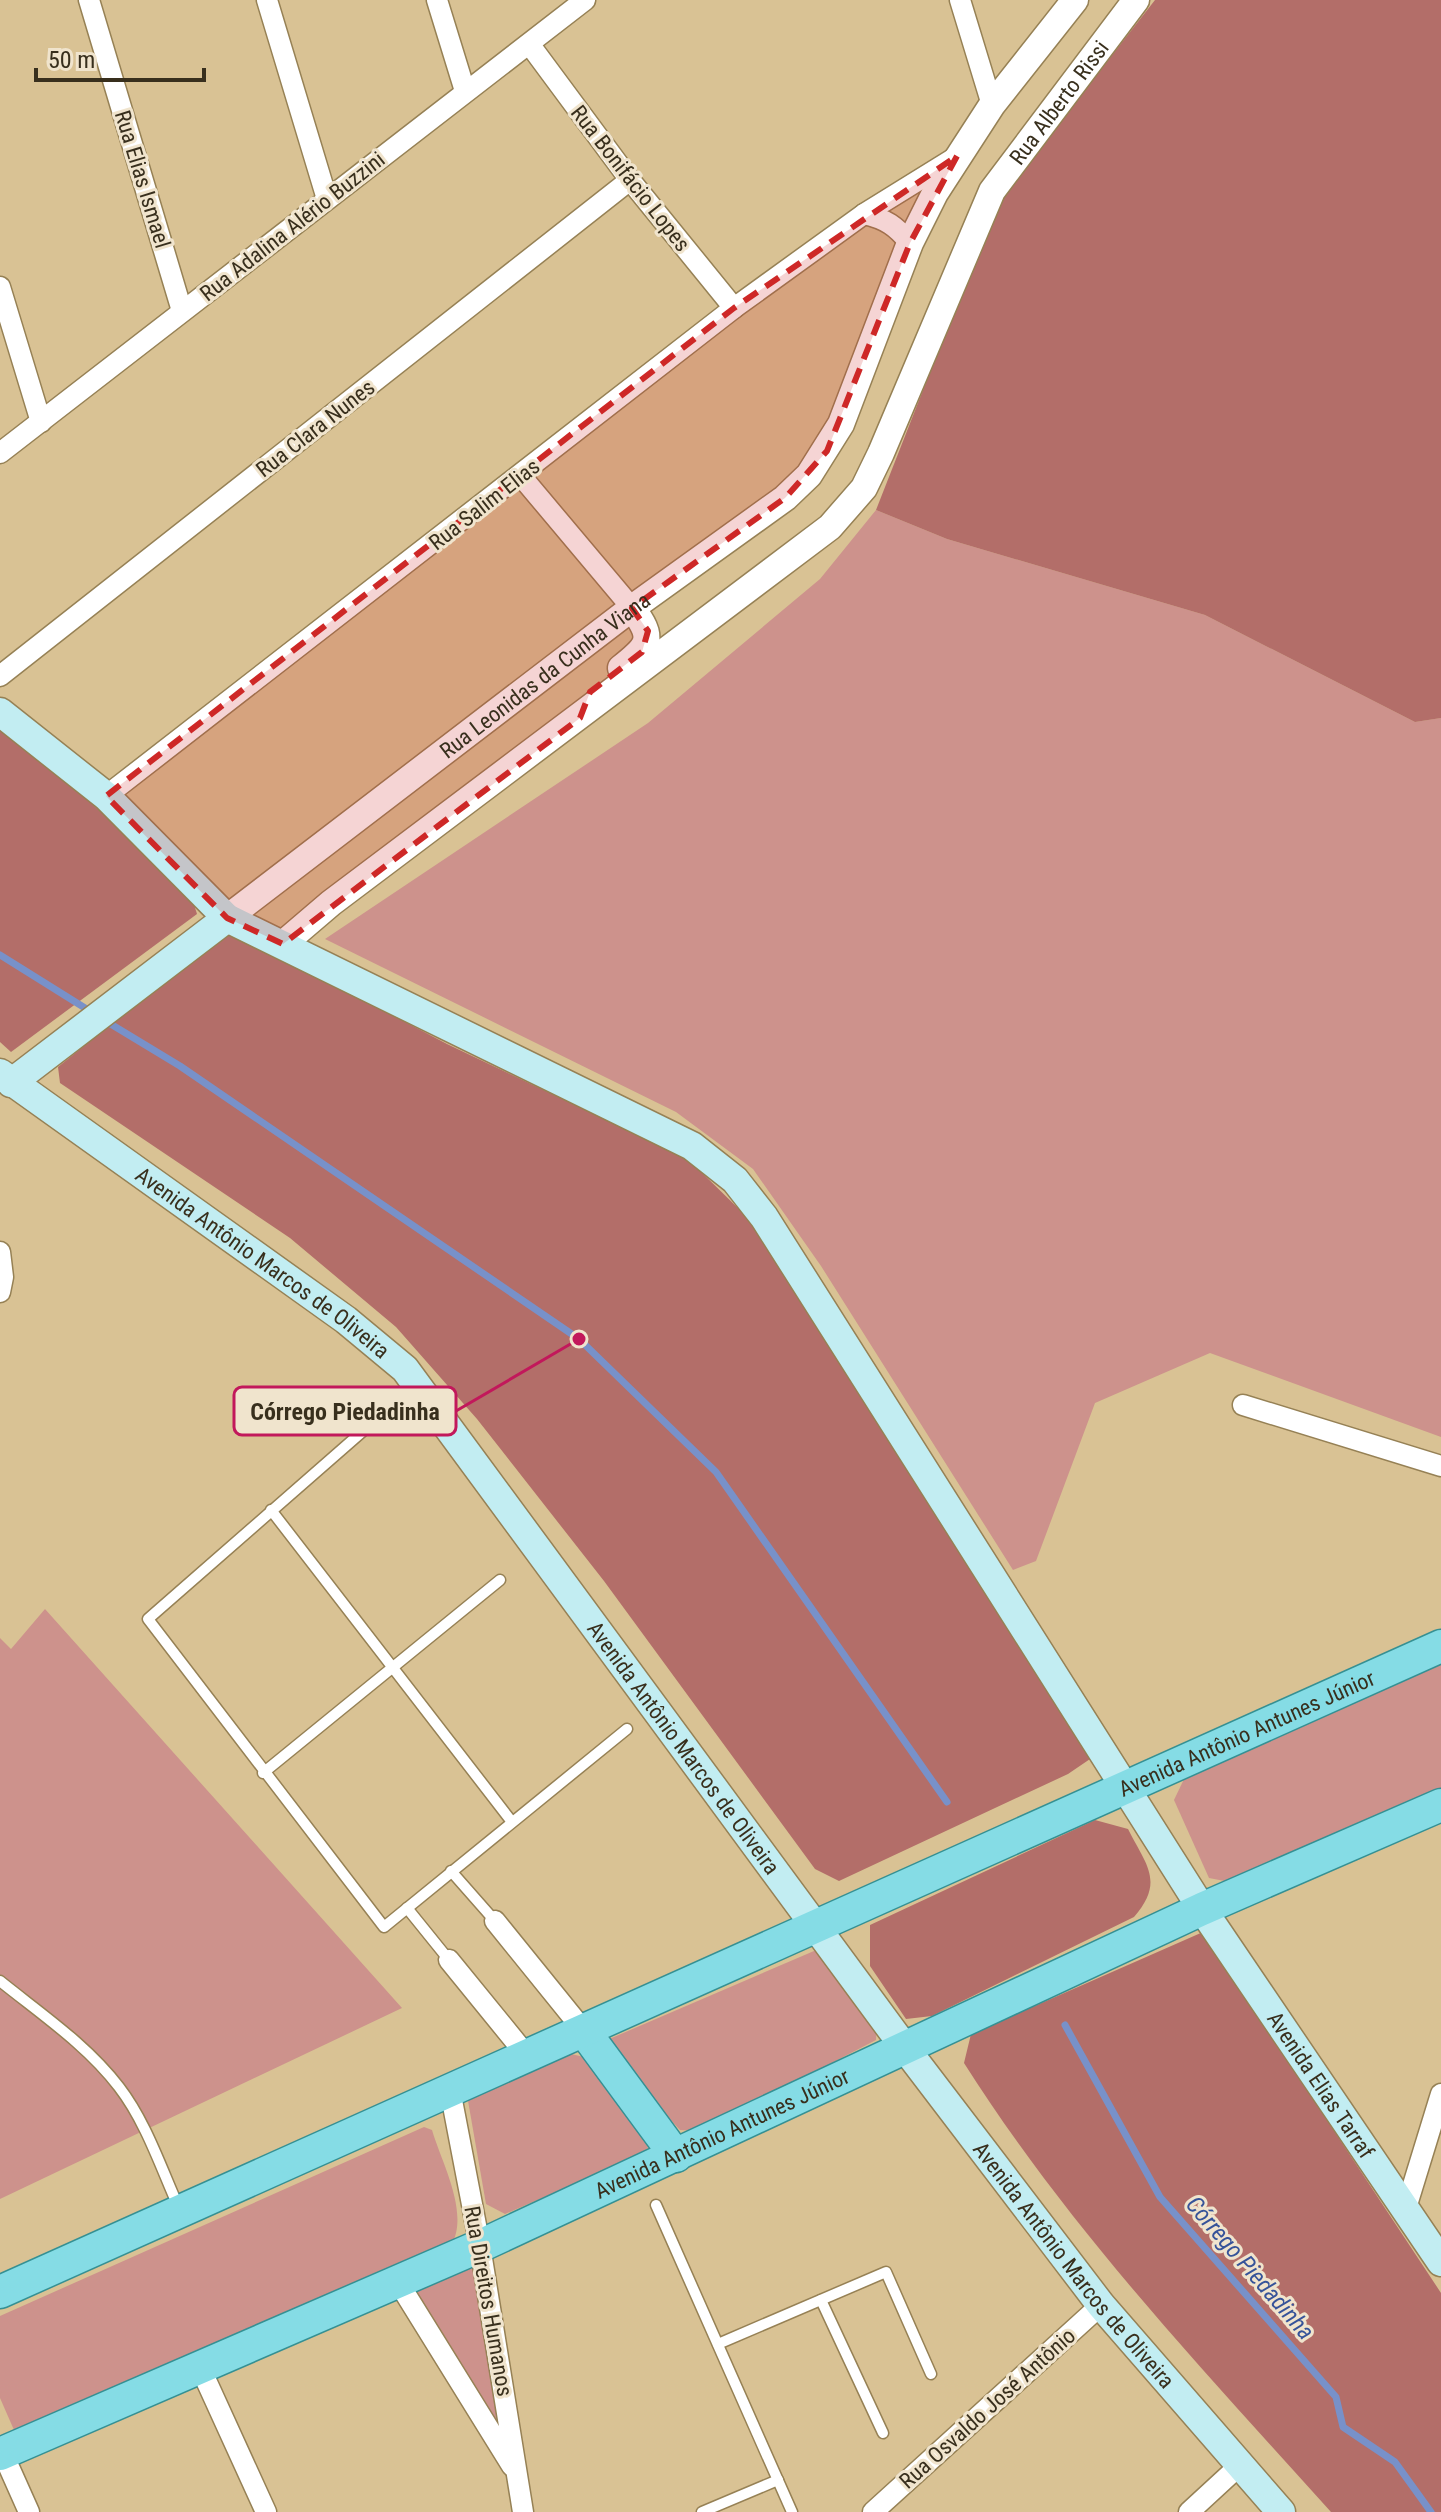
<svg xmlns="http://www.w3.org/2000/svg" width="1441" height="2512" viewBox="0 0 1441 2512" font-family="'Roboto Condensed',sans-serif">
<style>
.green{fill:#cd928c}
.forest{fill:#b36e69}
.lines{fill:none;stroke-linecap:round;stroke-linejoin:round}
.stream{stroke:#7891c9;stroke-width:7}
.service-casing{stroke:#968155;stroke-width:13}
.minor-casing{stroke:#968155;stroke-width:23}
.tertiary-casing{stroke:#968155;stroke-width:29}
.secondary-casing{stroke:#968155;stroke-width:31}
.primary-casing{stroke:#359093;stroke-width:35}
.service{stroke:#fff;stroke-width:10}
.minor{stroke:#fff;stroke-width:20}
.tertiary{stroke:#fff;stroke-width:26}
.secondary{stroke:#c2edf2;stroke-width:28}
.primary{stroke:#85dce5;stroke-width:32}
.marked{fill:#ce2827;fill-opacity:0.2;stroke:#ce2827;stroke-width:6;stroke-dasharray:16 10;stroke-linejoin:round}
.labels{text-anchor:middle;stroke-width:6;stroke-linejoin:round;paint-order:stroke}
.street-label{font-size:22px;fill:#382f1d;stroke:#f0e4cd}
.water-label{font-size:24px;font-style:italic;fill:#365399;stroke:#f0e4cd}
.leader{fill:none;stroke:#c2185b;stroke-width:3}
.callout-dot{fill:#c2185b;stroke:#f0e4cd;stroke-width:3}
.callout{fill:#f0e4cd;stroke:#c2185b;stroke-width:3}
.callout-label{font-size:24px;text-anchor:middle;font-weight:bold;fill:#382f1d}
</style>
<rect width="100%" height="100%" fill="#d9c294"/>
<g class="green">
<polygon points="876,510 947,539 1205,615 1415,722 1441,718 1441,1437 1210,1353 1095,1403 1036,1561 1013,1570 821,1266 753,1169 676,1112 325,939 648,723 820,579"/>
<polygon points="45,1609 402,2008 0,2199 0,1638 11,1649"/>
<polygon points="1441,1663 1441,1791 1235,1883 1209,1878 1174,1800 1185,1777"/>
<polygon points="821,1948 877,2023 876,2040 700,2131 680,2130 614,2058 607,2040"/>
<polygon points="567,2053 588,2058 647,2137 648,2152 505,2214 486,2204 467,2095"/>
<path d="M424,2127L432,2130C442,2164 470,2213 451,2246L14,2430L0,2398V2316Z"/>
<polygon points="473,2258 503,2435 413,2286"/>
</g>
<g class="forest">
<polygon points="1155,0 1441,0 1441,718 1415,722 1205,615 947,539 876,510 996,204"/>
<polygon points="0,724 35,750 192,898 197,914 11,1052 0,1042"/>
<polygon points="229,929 447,1044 688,1159 746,1216 1093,1757 1068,1774 839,1881 815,1869 604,1581 477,1419 396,1327 290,1238 60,1083 58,1067"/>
<path d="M1095,1820L1128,1829C1146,1865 1165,1881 1134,1917L932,2016L906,2019L870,1966V1925Z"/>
<path d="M1203,1932L1441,2293V2512H1331C1202,2369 1068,2227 964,2063L971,2034Z"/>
</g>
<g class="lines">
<g class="stream">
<polyline points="0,955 93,1013"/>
<polyline points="104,1020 180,1066 579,1339 716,1472 947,1802"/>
<polyline points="1065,2025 1160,2197 1336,2397 1343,2427 1395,2462 1431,2512"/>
</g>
<g class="service-casing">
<g id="service">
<polyline points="379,1417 148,1619 384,1927 627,1729"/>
<polyline points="271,1510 512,1822"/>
<polyline points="263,1773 500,1580"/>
<polyline points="451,1871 495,1921"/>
<polyline points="407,1908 449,1960"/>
<path d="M0,1981C41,2014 87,2045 119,2087C146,2122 161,2168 179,2208"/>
<polyline points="656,2205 792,2512"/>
<polyline points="821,2300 883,2433"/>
<polyline points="718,2344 886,2272 931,2374"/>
<polyline points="702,2512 778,2480"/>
</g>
</g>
<g class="minor-casing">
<g id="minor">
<polyline points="89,0 182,311"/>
<polyline points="267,0 327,199"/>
<polyline points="437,0 465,91"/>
<polyline points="960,0 992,105"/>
<polyline points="530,45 630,180 734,308"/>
<path d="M864,214C886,219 896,226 910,243"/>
<polyline points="0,287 41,422"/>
<polyline points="0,453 585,0"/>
<polyline points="521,476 632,608"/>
<polyline points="0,676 630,180"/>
<polyline points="106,796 734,308 864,214 956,157"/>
<polyline points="0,1252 3,1277 0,1292"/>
<polyline points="1243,1405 1441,1466"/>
<polyline points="495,1921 584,2031"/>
<polyline points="449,1960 528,2057"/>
<polyline points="450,2090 480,2246 523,2512"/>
<polyline points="1406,2208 1441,2094"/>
<polyline points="398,2282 512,2466"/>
<polyline points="199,2365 266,2512"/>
<polyline points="0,2447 29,2512"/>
<polyline points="873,2512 1101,2305"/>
<polyline points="1189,2512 1239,2466"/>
</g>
</g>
<g class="tertiary-casing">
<g id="tertiary">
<path d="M621,668C650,645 655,639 632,608"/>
<path id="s1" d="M227,918L632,608L785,498L809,475L841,424L910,243L935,193L992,105L1075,0"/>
<path id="s2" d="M283,944L331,903L830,527L864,488L881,453L992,191L1136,0"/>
</g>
</g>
<g class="secondary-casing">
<g id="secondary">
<path id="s3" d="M0,712L106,796L227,918L692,1146L735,1180L764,1217L1202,1909L1441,2262"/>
<path id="s4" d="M0,1073L346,1320L405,1369L905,2048L1101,2305L1281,2512"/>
<polyline points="11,1083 227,918"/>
</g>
</g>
<g class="primary-casing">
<g id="primary">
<polyline points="584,2031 676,2156"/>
<path id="s5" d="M0,2292L1441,1646"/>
<path id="s6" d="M0,2454L480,2246L1202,1909L1441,1805"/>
</g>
</g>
<use href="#service" class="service"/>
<use href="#minor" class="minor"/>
<use href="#tertiary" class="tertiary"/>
<use href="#secondary" class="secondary"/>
<use href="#primary" class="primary"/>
</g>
<path class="marked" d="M957,156L910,243L827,451L785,498L632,608L648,631L642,652L590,692L580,718L283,944L227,918L106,796L734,308Z"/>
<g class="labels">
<g class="street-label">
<text dy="8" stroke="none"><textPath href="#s2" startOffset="1174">Rua Alberto Rissi</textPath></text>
<text transform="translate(631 178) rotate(52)" y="8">Rua Bonifácio Lopes</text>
<text transform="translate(143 179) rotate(73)" y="8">Rua Elias Ismael</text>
<text transform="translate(292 226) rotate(-38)" y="8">Rua Adalina Alério Buzzini</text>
<text transform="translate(315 428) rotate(-38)" y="8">Rua Clara Nunes</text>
<text transform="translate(484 504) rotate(-38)" y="8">Rua Salim Elias</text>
<text dy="8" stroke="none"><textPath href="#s1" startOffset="400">Rua Leonidas da Cunha Viana</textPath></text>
<text dy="8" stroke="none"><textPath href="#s4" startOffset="324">Avenida Antônio Marcos de Oliveira</textPath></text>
<text dy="8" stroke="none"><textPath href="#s5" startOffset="1366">Avenida Antônio Antunes Júnior</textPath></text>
<text dy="8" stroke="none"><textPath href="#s4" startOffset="972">Avenida Antônio Marcos de Oliveira</textPath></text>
<text dy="8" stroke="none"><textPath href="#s3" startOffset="1958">Avenida Elias Tarraf</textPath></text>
<text dy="8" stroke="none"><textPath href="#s6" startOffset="790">Avenida Antônio Antunes Júnior</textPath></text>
<text dy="8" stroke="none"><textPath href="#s4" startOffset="1620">Avenida Antônio Marcos de Oliveira</textPath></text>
<text transform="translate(489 2301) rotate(80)" y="8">Rua Direitos Humanos</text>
<text transform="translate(987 2408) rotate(-42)" y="8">Rua Osvaldo José Antônio</text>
</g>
<g class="water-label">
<text transform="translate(1250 2268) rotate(49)" y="8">Córrego Piedadinha</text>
</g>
</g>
<path class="leader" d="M579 1339L456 1411"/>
<circle class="callout-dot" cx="579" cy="1339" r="8"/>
<rect class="callout" x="234" y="1387" width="222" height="48" rx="8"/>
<g class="callout-label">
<text x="345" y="1420">Córrego Piedadinha</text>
</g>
<path d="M36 68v12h168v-12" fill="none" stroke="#382f1d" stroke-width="4"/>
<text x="48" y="68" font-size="24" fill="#382f1d" stroke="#f0e4cd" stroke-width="6" paint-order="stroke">50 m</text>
</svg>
